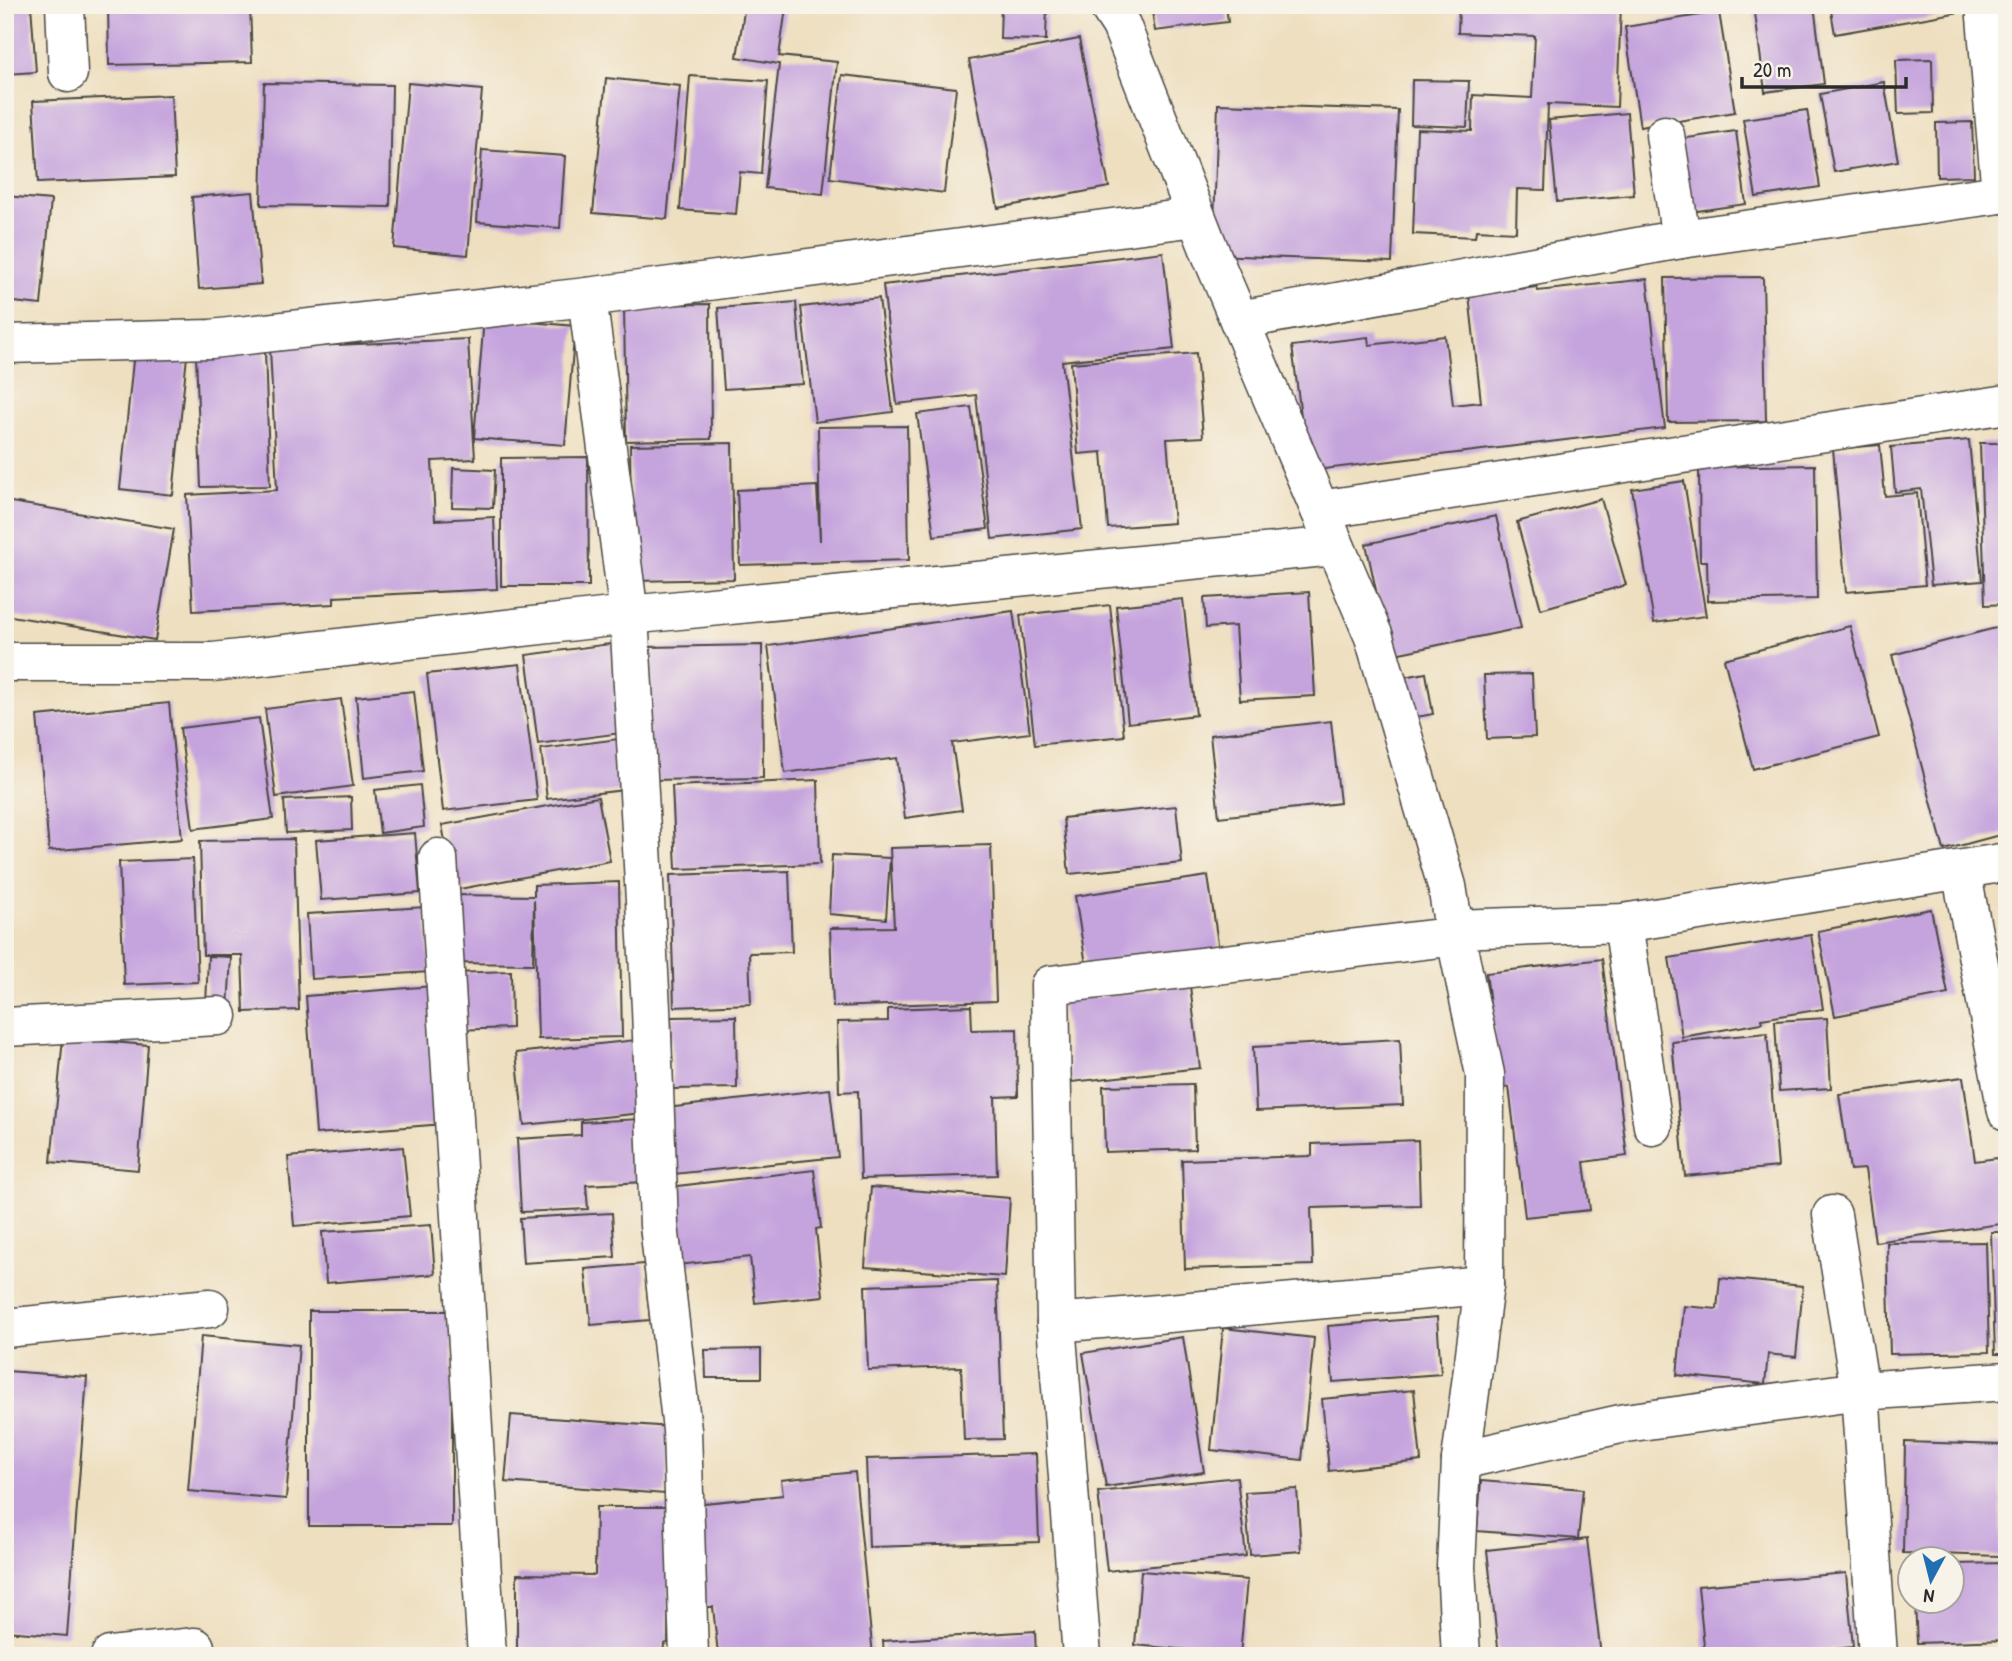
<svg xmlns="http://www.w3.org/2000/svg" width="2012" height="1661" viewBox="0 0 2012 1661" font-family="'Patrick Hand',sans-serif">
<style>
.building{fill:#c5a3dd}
.lines{fill:none;stroke-linecap:round;stroke-linejoin:round}
.street-casing{stroke:#484641;stroke-width:41}
.street{stroke:#fff;stroke-width:38}
</style>
<rect width="100%" height="100%" fill="#f7f3e8"/>
<filter id="ink" filterUnits="userSpaceOnUse"><feTurbulence type="fractalNoise" baseFrequency=".0143" numOctaves="2"/><feDisplacementMap in="SourceGraphic" scale="14" xChannelSelector="R" yChannelSelector="G"/><feConvolveMatrix kernelMatrix="1 2 1 2 8 2 1 2 1" color-interpolation-filters="sRGB"/></filter>
<filter id="wash" filterUnits="userSpaceOnUse"><feTurbulence type="fractalNoise" baseFrequency=".00686" numOctaves="4" result="noise"/><feDisplacementMap in="SourceGraphic" scale="28" xChannelSelector="R" yChannelSelector="G"/><feGaussianBlur stdDeviation="1.57" result="paint"/><feColorMatrix in="noise" values="0 0 0 0 0 0 0 0 0 0 0 0 0 0 0 0 0 1.4 0 .05"/><feComposite in="paint" operator="in"/></filter>
<g filter="url(#wash)">
<rect width="100%" height="100%" fill="#eedfc0"/>
<g id="blocks">
<g class="building">
<polygon points="5,5 31,5 36,72 5,74"/>
<polygon points="108,5 250,5 252,62 109,65"/>
<polygon points="745,5 786,8 779,56 837,62 823,194 765,188 779,64 737,57"/>
<polygon points="1001,5 1047,5 1046,40 1000,39"/>
<polygon points="1151,5 1226,5 1228,22 1155,31"/>
<polygon points="1459,5 1621,5 1617,107 1548,104 1545,190 1517,189 1516,232 1476,230 1475,237 1413,234 1417,129 1472,131 1473,95 1532,98 1535,36 1458,33"/>
<polygon points="1754,5 1814,5 1824,84 1765,92"/>
<polygon points="1830,5 1959,5 1960,12 1835,34"/>
<polygon points="1719,12 1735,112 1640,127 1625,27"/>
<polygon points="1079,39 1109,187 998,208 969,60"/>
<polygon points="1932,59 1933,113 1898,114 1896,60"/>
<polygon points="842,75 956,88 944,193 830,178"/>
<polygon points="690,76 768,81 761,174 740,172 736,214 680,210"/>
<polygon points="606,78 680,86 667,219 593,213"/>
<polygon points="1412,80 1469,81 1467,127 1411,125"/>
<polygon points="1884,82 1898,161 1834,172 1820,94"/>
<polygon points="264,83 392,85 390,207 261,205"/>
<polygon points="408,83 482,90 468,255 394,248"/>
<polygon points="171,95 175,177 38,183 33,101"/>
<polygon points="1218,104 1398,110 1392,262 1213,255"/>
<polygon points="1807,110 1820,187 1756,197 1743,119"/>
<polygon points="1627,113 1634,195 1557,202 1549,120"/>
<polygon points="1972,122 1974,176 1937,177 1936,123"/>
<polygon points="1736,131 1746,204 1690,212 1680,139"/>
<polygon points="482,150 565,156 560,228 477,222"/>
<polygon points="253,192 261,284 199,289 192,197"/>
<polygon points="5,196 51,200 41,305 5,301"/>
<polygon points="1163,252 1174,349 1062,361 1082,529 992,539 976,395 897,404 883,285"/>
<polygon points="1763,277 1766,421 1668,422 1665,278"/>
<polygon points="1647,279 1665,428 1308,471 1292,346 1368,337 1369,345 1445,336 1453,405 1481,402 1469,295 1537,287 1538,291"/>
<polygon points="879,298 893,412 815,422 801,307"/>
<polygon points="796,302 803,384 724,389 718,308"/>
<polygon points="710,304 711,439 626,441 624,305"/>
<polygon points="484,318 575,326 565,445 474,438"/>
<polygon points="468,339 475,459 432,461 435,520 494,517 497,589 334,597 334,604 193,611 187,495 277,490 270,348"/>
<polygon points="134,351 187,356 173,495 120,489"/>
<polygon points="265,352 270,486 201,487 196,354"/>
<polygon points="1196,353 1203,437 1167,439 1174,523 1108,528 1102,452 1078,454 1071,363"/>
<polygon points="971,407 988,529 934,536 917,414"/>
<polygon points="907,426 909,560 740,565 737,490 817,486 820,541 818,427"/>
<polygon points="1969,440 1982,581 1931,585 1921,489 1895,492 1891,447"/>
<polygon points="732,443 734,579 632,581 630,445"/>
<polygon points="1980,443 2007,443 2007,604 1985,605"/>
<polygon points="1880,445 1885,496 1917,493 1925,585 1846,592 1833,449"/>
<polygon points="588,457 589,586 501,586 501,458"/>
<polygon points="1815,465 1817,599 1708,601 1707,561 1700,561 1699,467"/>
<polygon points="453,468 495,470 493,508 452,507"/>
<polygon points="1684,481 1706,616 1654,623 1632,489"/>
<polygon points="1601,499 1626,585 1541,609 1517,522"/>
<polygon points="5,501 174,529 155,640 5,615"/>
<polygon points="1496,516 1521,628 1390,655 1366,544"/>
<polygon points="1309,592 1315,696 1240,700 1235,626 1206,628 1204,598"/>
<polygon points="1183,599 1196,715 1128,723 1116,606"/>
<polygon points="1110,605 1124,736 1035,745 1020,615"/>
<polygon points="1013,611 1030,733 952,743 962,810 905,818 897,758 785,773 768,646"/>
<polygon points="2007,625 2007,833 1944,850 1892,655"/>
<polygon points="1850,626 1879,737 1753,769 1724,659"/>
<polygon points="617,643 629,732 538,744 526,655"/>
<polygon points="762,645 763,778 650,780 647,647"/>
<polygon points="520,664 537,800 443,811 427,674"/>
<polygon points="1426,673 1433,714 1406,719 1398,678"/>
<polygon points="1532,674 1535,737 1487,739 1484,675"/>
<polygon points="414,691 423,771 364,778 356,697"/>
<polygon points="341,699 353,786 276,797 265,709"/>
<polygon points="169,703 182,839 49,851 37,716"/>
<polygon points="259,718 273,819 193,829 180,728"/>
<polygon points="1331,721 1340,803 1219,817 1210,735"/>
<polygon points="618,739 624,790 547,799 541,749"/>
<polygon points="818,780 820,864 676,869 672,786"/>
<polygon points="420,785 424,827 380,833 375,790"/>
<polygon points="351,797 352,830 286,833 284,800"/>
<polygon points="598,797 610,861 454,890 442,825"/>
<polygon points="1176,806 1182,863 1069,874 1063,818"/>
<polygon points="415,833 420,893 321,900 316,840"/>
<polygon points="294,839 299,1010 244,1012 242,955 203,955 200,841"/>
<polygon points="991,845 996,1001 833,1007 830,928 894,927 890,848"/>
<polygon points="832,855 890,858 886,919 829,914"/>
<polygon points="193,859 198,982 124,985 119,862"/>
<polygon points="789,871 792,952 749,953 751,1004 674,1007 670,875"/>
<polygon points="1208,876 1220,957 1088,977 1075,896"/>
<polygon points="619,882 622,1037 538,1039 534,900 533,964 447,963 447,895 534,896 534,885"/>
<polygon points="426,907 430,972 311,979 307,914"/>
<polygon points="1931,909 1948,994 1835,1016 1818,931"/>
<polygon points="1811,935 1823,1009 1761,1019 1762,1023 1682,1037 1669,958"/>
<polygon points="208,956 231,957 228,1008 206,1007"/>
<polygon points="1602,959 1627,1156 1584,1162 1590,1210 1525,1217 1509,1087 1501,1089 1486,973"/>
<polygon points="511,971 512,1028 454,1030 452,973"/>
<polygon points="433,986 444,1124 316,1134 306,996"/>
<polygon points="1190,986 1200,1068 1072,1082 1062,1001"/>
<polygon points="971,1006 972,1030 1017,1029 1018,1096 995,1097 997,1175 861,1179 858,1091 839,1092 837,1022 888,1021 888,1009"/>
<polygon points="736,1016 737,1088 673,1089 671,1017"/>
<polygon points="1827,1018 1831,1088 1779,1091 1775,1021"/>
<polygon points="1767,1033 1778,1167 1685,1176 1672,1042"/>
<polygon points="63,1038 148,1045 138,1170 51,1162"/>
<polygon points="1400,1039 1403,1105 1256,1111 1253,1047"/>
<polygon points="636,1040 643,1113 524,1125 516,1053"/>
<polygon points="1963,1077 1975,1161 2006,1157 2007,1223 1875,1242 1865,1169 1850,1170 1839,1094"/>
<polygon points="1193,1084 1195,1149 1105,1152 1103,1086"/>
<polygon points="830,1089 838,1157 674,1174 667,1108"/>
<polygon points="642,1119 646,1182 586,1185 588,1209 521,1212 517,1139 581,1135 581,1122"/>
<polygon points="1418,1140 1420,1205 1311,1208 1313,1265 1185,1269 1182,1160 1312,1156 1312,1144"/>
<polygon points="403,1147 410,1216 294,1226 288,1157"/>
<polygon points="814,1170 821,1228 816,1229 823,1296 755,1303 750,1257 678,1265 669,1187"/>
<polygon points="871,1187 1010,1198 1005,1277 865,1267"/>
<polygon points="612,1213 615,1257 523,1263 520,1218"/>
<polygon points="431,1225 435,1274 326,1283 322,1232"/>
<polygon points="1991,1232 2007,1232 2007,1354 1995,1354"/>
<polygon points="1986,1242 1989,1352 1890,1354 1887,1243"/>
<polygon points="644,1264 650,1320 591,1325 585,1269"/>
<polygon points="1720,1278 1803,1286 1796,1357 1768,1354 1765,1384 1677,1375 1684,1306 1717,1309"/>
<polygon points="997,1281 1003,1439 964,1440 961,1367 868,1370 865,1286"/>
<rect x="309" y="1311" width="143" height="215"/>
<polygon points="1437,1317 1441,1374 1333,1382 1328,1326"/>
<polygon points="1223,1328 1314,1338 1302,1460 1211,1450"/>
<polygon points="201,1336 299,1345 286,1499 188,1491"/>
<polygon points="1183,1337 1204,1472 1106,1487 1083,1353"/>
<polygon points="761,1349 761,1378 706,1378 705,1350"/>
<polygon points="7,1371 87,1377 67,1636 5,1631 5,1399"/>
<polygon points="1414,1390 1421,1461 1329,1471 1322,1399"/>
<polygon points="511,1415 670,1427 665,1494 505,1482"/>
<polygon points="1905,1442 2002,1445 2000,1556 1903,1553"/>
<polygon points="1036,1454 1039,1542 869,1547 866,1459"/>
<polygon points="855,1472 873,1656 761,1656 760,1650 718,1654 713,1607 705,1607 695,1504 783,1495 781,1480"/>
<polygon points="1237,1477 1246,1556 1107,1571 1098,1492"/>
<polygon points="1481,1481 1583,1489 1578,1539 1477,1531"/>
<polygon points="1297,1489 1301,1551 1250,1555 1245,1492"/>
<polygon points="596,1507 670,1507 668,1643 664,1644 663,1656 517,1654 517,1574 595,1575"/>
<polygon points="1587,1539 1601,1656 1499,1656 1487,1550"/>
<polygon points="2007,1563 2007,1640 1917,1643 1915,1602 1952,1602 1952,1564"/>
<polygon points="1141,1571 1247,1580 1240,1655 1135,1645"/>
<polygon points="1846,1573 1853,1647 1762,1656 1705,1656 1698,1586"/>
<polygon points="1035,1631 1036,1656 884,1656 883,1641"/>
</g>
</g>
</g>
<g filter="url(#ink)">
<use href="#blocks" fill-opacity="0" stroke="#484641" stroke-width="2"/>
<g class="lines">
<g class="street-casing">
<g id="street">
<polyline points="65,5 68,73"/>
<polyline points="1108,5 1121,25 1211,254 1374,637 1447,886 1454,929 1485,1074 1484,1285 1461,1460 1456,1567 1461,1656"/>
<polyline points="1985,5 2001,194"/>
<polyline points="1665,135 1681,239"/>
<polyline points="587,297 629,615 651,1008 659,1225 682,1430 689,1656"/>
<polyline points="1239,320 1681,239 2007,193"/>
<polyline points="5,344 211,339 587,297 1196,217"/>
<polyline points="1320,510 2007,404"/>
<polyline points="5,662 213,662 629,615 1335,546"/>
<polyline points="438,858 487,1656"/>
<polyline points="1961,870 2007,1111"/>
<polyline points="1623,923 1653,1126"/>
<polyline points="1454,929 1623,923 2007,862"/>
<polyline points="5,1027 218,1016"/>
<polyline points="1832,1215 1860,1391 1878,1656"/>
<polyline points="1056,1323 1484,1285"/>
<polyline points="5,1328 210,1308"/>
<polyline points="1461,1460 1625,1423 1860,1391 2007,1381"/>
<polyline points="110,1656 195,1647"/>
<polyline points="1082,1656 1056,1323 1050,985 1457,936"/>
</g>
</g>
<use href="#street" class="street"/>
</g>
</g>
<rect width="2012" height="1661" fill="none" stroke="#f7f3e8" stroke-width="28"/>
<g transform="translate(1931 1580) rotate(187)"><circle r="33" fill="#f7f3e8" stroke="#a5a39c" stroke-width="2"/>
<path d="M0-5L12 26L0 18L-12 26Z" fill="#1f6fb2"/>
<text y="-10" font-size="19" font-weight="bold" text-anchor="middle" fill="#2b2b2b">N</text>
</g>
<path d="M1742 77v10h164v-10" fill="none" stroke="#2b2b2b" stroke-width="3.5"/>
<text x="1753" y="77" font-size="21" fill="#2b2b2b" stroke="#f7f3e8" stroke-width="5" paint-order="stroke">20 m</text>
</svg>
